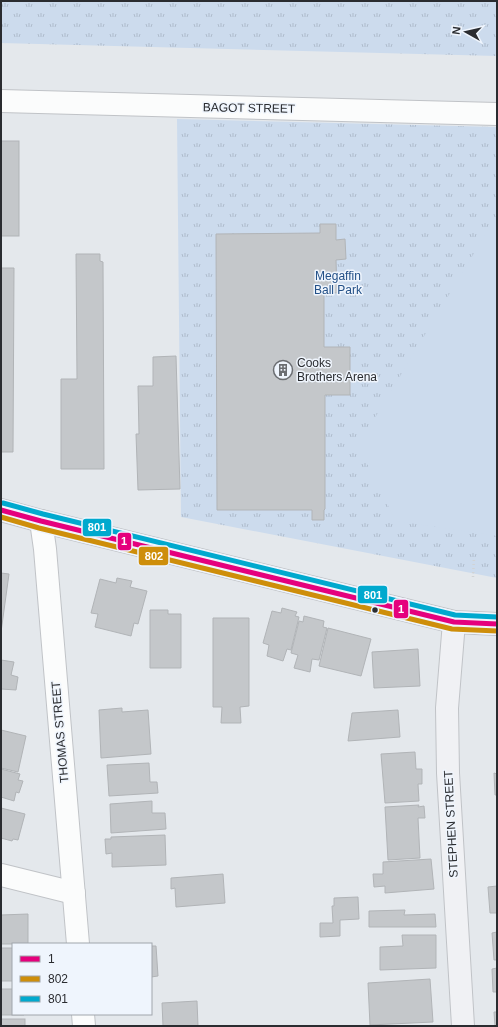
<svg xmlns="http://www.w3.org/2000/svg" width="498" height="1027" viewBox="0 0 498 1027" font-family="Helvetica,sans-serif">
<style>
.grass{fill:url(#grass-tufts)}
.garden{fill:#ccdbed}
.building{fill:#c4c7ca;stroke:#b1b4b7}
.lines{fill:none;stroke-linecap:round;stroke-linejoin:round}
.street-casing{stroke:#c0c3c7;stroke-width:24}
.secondary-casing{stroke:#c0c3c7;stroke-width:24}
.path{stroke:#d1d3d4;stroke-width:2.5;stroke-dasharray:1 3;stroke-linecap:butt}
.street{stroke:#fbfcfc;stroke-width:22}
.secondary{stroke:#f0f1f4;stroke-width:22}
.bus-1-casing{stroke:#eff5fd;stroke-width:8}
.bus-2-casing{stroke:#eff5fd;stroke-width:8}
.bus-3-casing{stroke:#eff5fd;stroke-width:8}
.bus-1{stroke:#e5007d;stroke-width:5}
.bus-2{stroke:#ce8e0a;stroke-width:5}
.bus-3{stroke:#00a9ce;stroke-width:5}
.bus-dot{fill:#2a2c30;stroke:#eff5fd;stroke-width:1.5}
.labels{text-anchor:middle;stroke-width:3;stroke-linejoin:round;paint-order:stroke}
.street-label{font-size:12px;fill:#2a2c30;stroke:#eff5fd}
.park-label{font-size:12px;fill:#235087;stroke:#eff5fd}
.poi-label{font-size:12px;fill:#2a2c30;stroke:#eff5fd;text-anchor:start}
.line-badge{stroke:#eff5fd;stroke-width:1.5}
.badge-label{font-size:11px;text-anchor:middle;font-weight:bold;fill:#fff}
</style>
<defs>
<pattern id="grass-tufts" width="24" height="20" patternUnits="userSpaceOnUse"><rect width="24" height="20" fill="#ccdbed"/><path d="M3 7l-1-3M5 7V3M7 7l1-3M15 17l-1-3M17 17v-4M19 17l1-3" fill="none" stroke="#afbccc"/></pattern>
</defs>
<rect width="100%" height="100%" fill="#e4e8ec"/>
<g class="grass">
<polygon points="1,1 497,1 497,56 1,43"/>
<polygon points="177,119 497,127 497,578 181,517"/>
</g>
<polygon class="garden" points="497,215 497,536 396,521 358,446"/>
<g class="building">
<rect x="1" y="141" width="18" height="95"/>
<polygon points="320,224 336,224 336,240 345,239 346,259 336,260 337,293 324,292 324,347 350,347 350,395 325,395 325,509 324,510 324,520 312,520 312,510 217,510 216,234 320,233"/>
<polygon points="76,254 100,254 100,261 103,262 104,469 61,469 61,379 77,379"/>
<polygon points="1,268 14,268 13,452 1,452"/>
<polygon points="176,356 180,489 138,490 136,434 139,434 138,386 153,386 153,357"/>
<polygon points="1,573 9,574 1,632"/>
<polygon points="117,578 132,581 130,587 147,591 138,624 134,623 131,636 95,627 98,614 91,613 100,579 116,583"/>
<polygon points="282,608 297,612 295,616 299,617 291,650 287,649 283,661 267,656 269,645 263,643 272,611 281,613"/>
<polygon points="150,610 168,610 168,614 181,614 181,668 150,668"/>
<polygon points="304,616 324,621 323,627 327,628 319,660 312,659 310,672 294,668 298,655 291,653 299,621 303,622"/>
<polygon points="213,618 249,618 249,706 240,707 241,723 221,723 222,707 213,707"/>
<polygon points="328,628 371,639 361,676 319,666"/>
<polygon points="418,649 420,686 374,688 372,652"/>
<polygon points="1,660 14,662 11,675 18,677 16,690 1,689"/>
<polygon points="122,708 122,712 148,710 151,754 101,758 99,710"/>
<polygon points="398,710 400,737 348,741 352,713"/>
<polygon points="1,730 26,736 18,772 1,768"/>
<polygon points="415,752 416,769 422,769 422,784 418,784 419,801 385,803 381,754"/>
<polygon points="149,763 150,782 157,782 158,793 109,796 107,765"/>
<polygon points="1,769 20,774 18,780 23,781 19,793 16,792 14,801 1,797"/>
<polygon points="494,773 497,774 497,795 495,795"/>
<polygon points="152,801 152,813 165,813 166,829 111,833 110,804"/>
<polygon points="419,805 418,807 424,806 425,818 418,818 420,858 388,860 385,807"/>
<polygon points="1,808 25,814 18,840 13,839 12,841 1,838"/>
<polygon points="165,835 166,865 112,867 112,853 106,854 105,839 111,839 111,837"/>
<polygon points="431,859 434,889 385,893 385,886 374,887 373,874 383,874 383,862"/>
<polygon points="223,874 225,903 176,907 175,888 171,889 171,878"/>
<polygon points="497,886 497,913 490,913 488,887"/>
<polygon points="358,897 359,919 340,920 340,936 320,937 320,923 333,923 332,906 334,906 334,898"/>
<polygon points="405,910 404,915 435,914 436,927 369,927 369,911"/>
<polygon points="28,914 28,944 1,944 1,915"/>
<polygon points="497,932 497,960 494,960 492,933"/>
<polygon points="402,935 436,935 436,968 380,970 380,947 403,946"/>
<polygon points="151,946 156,946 158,976 151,977"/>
<rect x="1" y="948" width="12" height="33"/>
<polygon points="497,968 497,992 493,992 492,969"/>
<polygon points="430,979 433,1022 370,1025 368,983"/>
<polygon points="1,989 13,989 13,1014 24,1014 24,1015 1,1015"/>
<polygon points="197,1001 198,1026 163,1026 162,1003"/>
<polygon points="494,1012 497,1012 497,1026 495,1026"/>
<rect x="1" y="1019" width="24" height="7"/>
</g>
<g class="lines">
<g class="street-casing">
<g id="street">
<polyline points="1,101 497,114"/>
<polyline points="41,521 45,549 78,944"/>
<polyline points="1,875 74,893"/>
<polyline points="83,1014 84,1026"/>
</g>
</g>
<g class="secondary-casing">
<g id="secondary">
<polyline points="1,510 41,521 454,622 497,624"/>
<polyline points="454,622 447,708 448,773 463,1026"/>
</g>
</g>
<polyline class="path" points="473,577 474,557"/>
<use href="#street" class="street"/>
<use href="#secondary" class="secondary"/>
<g class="bus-1-casing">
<polyline id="bus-1" points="1,510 41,521 454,622 497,624"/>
</g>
<g class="bus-2-casing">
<polyline id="bus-2" points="1,517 39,528 452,629 497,631"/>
</g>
<g class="bus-3-casing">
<polyline id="bus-3" points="3,503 43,514 455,615 497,617"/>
</g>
<use href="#bus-1" class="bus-1"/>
<use href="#bus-2" class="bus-2"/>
<use href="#bus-3" class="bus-3"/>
</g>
<defs>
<g id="building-ring" transform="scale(1)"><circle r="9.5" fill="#eff5fd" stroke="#6b6e72" stroke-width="1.5"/><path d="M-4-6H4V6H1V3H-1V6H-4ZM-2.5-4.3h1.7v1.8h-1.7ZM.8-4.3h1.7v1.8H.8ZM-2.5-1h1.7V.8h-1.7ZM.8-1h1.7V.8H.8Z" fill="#6b6e72"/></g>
</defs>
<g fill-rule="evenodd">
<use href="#building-ring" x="283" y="370"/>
</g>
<circle class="bus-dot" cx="375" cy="610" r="3.5"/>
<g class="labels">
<g class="street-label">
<text transform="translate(249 108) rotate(1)" y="4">BAGOT STREET</text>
<text transform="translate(60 732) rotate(-95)" y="4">THOMAS STREET</text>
<text transform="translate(451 824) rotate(-93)" y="4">STEPHEN STREET</text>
</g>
<g class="park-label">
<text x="338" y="280">Megaffin<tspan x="338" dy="14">Ball Park</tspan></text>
</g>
<g class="poi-label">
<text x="297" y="367">Cooks<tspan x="297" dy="14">Brothers Arena</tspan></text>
</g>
</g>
<g class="line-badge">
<rect x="82" y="518" width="30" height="19" rx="4" fill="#00a9ce"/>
<rect x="117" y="532" width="15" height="19" rx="4" fill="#e5007d"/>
<rect x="138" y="546" width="31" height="20" rx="4" fill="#ce8e0a"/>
<rect x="357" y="585" width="31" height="19" rx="4" fill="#00a9ce"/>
<rect x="393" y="599" width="16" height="20" rx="4" fill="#e5007d"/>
</g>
<g class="badge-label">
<text x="97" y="531">801</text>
<text x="124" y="545">1</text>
<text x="154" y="560">802</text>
<text x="373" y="599">801</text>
<text x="401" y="613">1</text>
</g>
<rect width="498" height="1027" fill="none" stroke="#2a2c30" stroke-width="4"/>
<rect x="12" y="943" width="140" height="72" fill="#eff5fd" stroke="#a0a5ab"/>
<rect x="20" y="956" width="20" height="6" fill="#e5007d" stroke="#a0a5ab"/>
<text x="48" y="963" font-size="12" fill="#2a2c30">1</text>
<rect x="20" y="976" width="20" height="6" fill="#ce8e0a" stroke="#a0a5ab"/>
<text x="48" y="983" font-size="12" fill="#2a2c30">802</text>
<rect x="20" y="996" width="20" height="6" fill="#00a9ce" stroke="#a0a5ab"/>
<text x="48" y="1003" font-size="12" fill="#2a2c30">801</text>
<g transform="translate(466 32) rotate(278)" stroke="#eff5fd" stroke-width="3" paint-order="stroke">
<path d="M0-3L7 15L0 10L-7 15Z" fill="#2a2c30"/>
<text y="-6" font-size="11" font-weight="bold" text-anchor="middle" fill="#2a2c30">N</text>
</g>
</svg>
